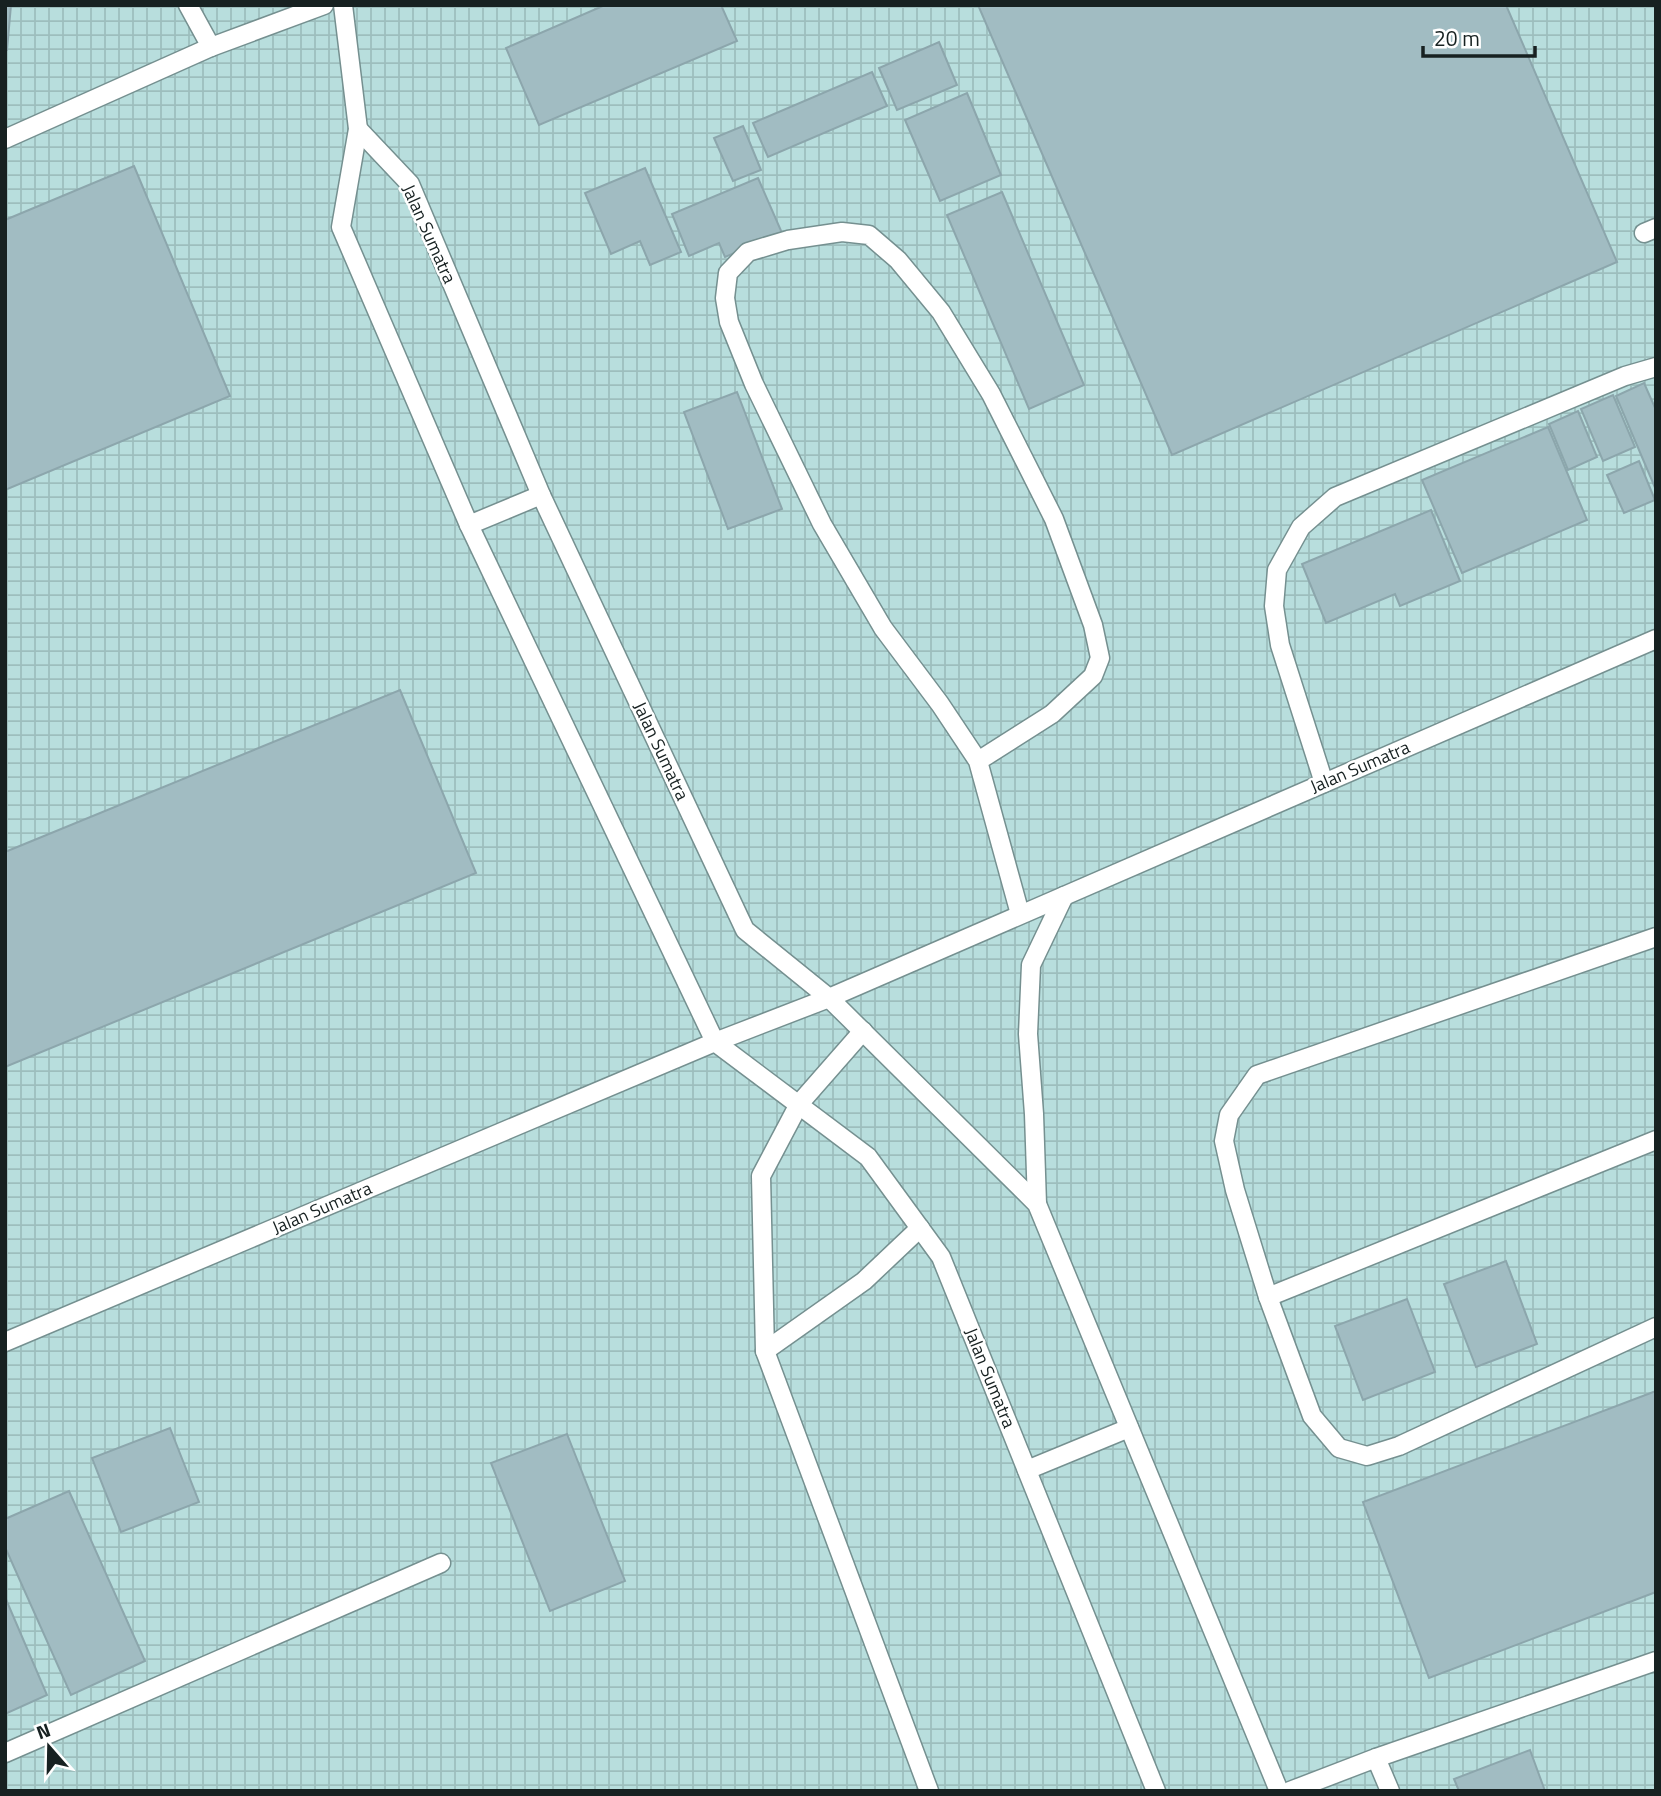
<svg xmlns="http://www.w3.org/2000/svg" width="1661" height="1796" viewBox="0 0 1661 1796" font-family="'Titillium Web',sans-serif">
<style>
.industrial{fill:url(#industrial-grid)}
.building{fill:#a1bcc2;stroke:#8ca6ac;stroke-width:2}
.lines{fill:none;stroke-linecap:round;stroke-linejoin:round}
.lane-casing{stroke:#759090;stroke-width:21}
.lane{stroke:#fff;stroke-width:18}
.labels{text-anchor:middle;stroke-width:5;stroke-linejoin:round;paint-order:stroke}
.street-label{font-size:18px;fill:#172121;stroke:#fff}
</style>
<defs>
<pattern id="industrial-grid" width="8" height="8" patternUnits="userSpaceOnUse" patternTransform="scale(1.75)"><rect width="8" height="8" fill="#b8dedd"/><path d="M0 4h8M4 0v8" fill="none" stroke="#9dbebd"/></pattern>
</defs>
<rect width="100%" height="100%" fill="#cce9e8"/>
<rect class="industrial" x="5" y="5" width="1651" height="1786"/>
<g class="building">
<polygon points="5,5 11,5 7,50 5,50"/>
<polygon points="605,5 721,5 737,41 539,125 506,48"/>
<polygon points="978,5 1506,5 1617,262 1172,455"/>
<polygon points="939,42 957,85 897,110 879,68"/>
<polygon points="872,72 887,106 768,157 753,123"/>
<polygon points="967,93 1001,175 940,201 905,120"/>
<polygon points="743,126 761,170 733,181 714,138"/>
<polygon points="134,166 230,396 5,490 5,220"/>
<polygon points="645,168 681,252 650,265 640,241 611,254 585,193"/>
<polygon points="758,178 782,233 725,257 719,243 689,256 672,214"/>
<polygon points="1002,192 1084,385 1029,409 947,215"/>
<polygon points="1644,383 1656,410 1656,490 1616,396"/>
<polygon points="737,392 782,509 728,529 684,412"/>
<polygon points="1613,395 1635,447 1603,461 1581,409"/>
<polygon points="1578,411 1597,457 1568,470 1549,424"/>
<polygon points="1548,427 1587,520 1462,573 1422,480"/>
<polygon points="1639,461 1655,500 1624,513 1607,475"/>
<polygon points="1431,510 1460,581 1400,606 1395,594 1326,623 1302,564"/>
<polygon points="400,690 476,873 5,1067 5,852"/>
<polygon points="1506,1261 1537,1344 1476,1367 1444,1284"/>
<polygon points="1407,1299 1435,1372 1363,1400 1335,1326"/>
<polygon points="1656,1391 1656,1592 1429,1678 1363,1502"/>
<polygon points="170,1428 199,1502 121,1532 92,1458"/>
<polygon points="567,1434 625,1581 550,1611 491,1463"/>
<polygon points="69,1491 145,1661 71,1695 5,1547 5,1519"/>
<polygon points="5,1597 47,1695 5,1714"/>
<polygon points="1530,1750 1545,1791 1459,1791 1454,1779"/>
</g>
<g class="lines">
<g class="lane-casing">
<g id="lane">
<polyline points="188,5 211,47"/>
<polyline points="343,5 358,129 341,227 469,525 715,1042 868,1157 941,1257 1156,1791"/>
<polyline points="358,129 410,184 541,495 745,930 829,998 1037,1204 1279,1791"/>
<polyline points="5,139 211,47 324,5"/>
<polyline points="1644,233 1656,228"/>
<polyline points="469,525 541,495"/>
<polyline points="978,761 1052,714 1093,676 1100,658 1093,625 1054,519 991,394 941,312 898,260 869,235 842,232 788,240 748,252 728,273 725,298 729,322 754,384 822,524 883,628 940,704 978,761 1020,914"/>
<polyline points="1324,783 1280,645 1274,606 1277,570 1301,527 1335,497 1625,376 1656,367"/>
<polyline points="1656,937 1257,1075 1229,1115 1224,1141 1235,1190 1268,1297 1312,1416 1339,1448 1367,1456 1399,1446 1656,1327"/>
<polyline points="863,1031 799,1104 761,1176 765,1351 929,1791"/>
<polyline points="1037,1204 1034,1114 1028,1034 1031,965 1064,896"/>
<polyline points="1268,1297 1656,1140"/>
<polyline points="5,1342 715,1042 829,998 1656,639"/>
<polyline points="765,1351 864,1281 920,1228"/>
<polyline points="1027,1470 1129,1428"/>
<polyline points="5,1753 441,1563"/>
<polyline points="1376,1758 1390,1791"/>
<polyline points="1290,1791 1376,1758 1656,1661"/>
</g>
</g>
<use href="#lane" class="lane"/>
</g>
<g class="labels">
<g class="street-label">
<text transform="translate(429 234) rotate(66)" y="6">Jalan Sumatra</text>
<text transform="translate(661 751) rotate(65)" y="6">Jalan Sumatra</text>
<text transform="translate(1360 767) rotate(-23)" y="6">Jalan Sumatra</text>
<text transform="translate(322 1208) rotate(-23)" y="6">Jalan Sumatra</text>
<text transform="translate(990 1378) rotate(68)" y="6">Jalan Sumatra</text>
</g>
</g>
<rect width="1661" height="1796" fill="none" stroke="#172121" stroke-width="14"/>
<g transform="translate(49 1747) rotate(340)" stroke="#ffffff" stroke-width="5" paint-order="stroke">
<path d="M0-5L12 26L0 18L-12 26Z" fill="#172121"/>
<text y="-10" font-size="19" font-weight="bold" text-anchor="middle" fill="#172121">N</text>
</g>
<path d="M1423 46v10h112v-10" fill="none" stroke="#172121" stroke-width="3.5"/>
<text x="1434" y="46" font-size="21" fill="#172121" stroke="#ffffff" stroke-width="5" paint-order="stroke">20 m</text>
</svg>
